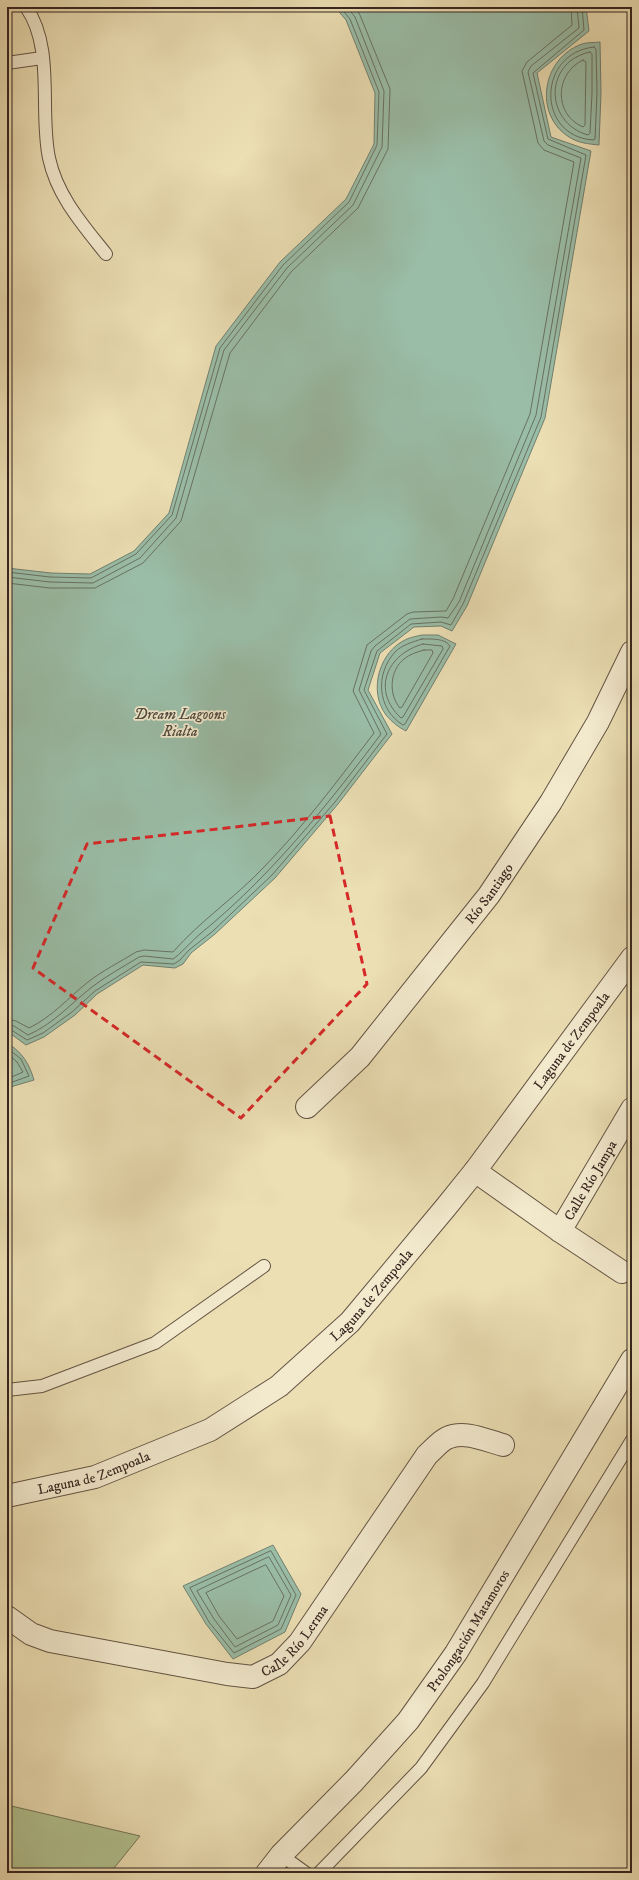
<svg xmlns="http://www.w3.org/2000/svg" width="639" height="1880" viewBox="0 0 639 1880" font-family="'IM FELL DW Pica',serif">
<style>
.green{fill:#b3c391;stroke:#747458}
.water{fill:#9abda7;stroke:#728071}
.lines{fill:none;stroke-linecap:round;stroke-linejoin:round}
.shore{stroke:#687163;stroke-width:1}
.service-casing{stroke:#645444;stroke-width:14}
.minor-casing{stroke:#645444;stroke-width:24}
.service{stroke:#f3eace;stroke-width:12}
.minor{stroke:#f3eace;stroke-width:22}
.marked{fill:none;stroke:#d62828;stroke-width:3;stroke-dasharray:8 5;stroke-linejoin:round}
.labels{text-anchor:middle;stroke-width:3.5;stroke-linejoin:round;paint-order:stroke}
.street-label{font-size:14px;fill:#36251f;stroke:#f3eace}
.water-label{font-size:15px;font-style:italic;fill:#4f4b41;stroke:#f3eace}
</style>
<rect width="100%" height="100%" fill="#ecdfb4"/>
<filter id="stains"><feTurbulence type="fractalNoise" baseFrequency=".005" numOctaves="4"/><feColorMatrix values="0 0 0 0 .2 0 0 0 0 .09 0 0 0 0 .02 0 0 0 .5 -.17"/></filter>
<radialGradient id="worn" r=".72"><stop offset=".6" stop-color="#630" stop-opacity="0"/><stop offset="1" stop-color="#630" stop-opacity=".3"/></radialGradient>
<polygon class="green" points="7,1805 140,1836 110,1873 7,1873"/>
<g class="water">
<polygon points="335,7 586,7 589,31 537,73 551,137 591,151 545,418 467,606 452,631 441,626 414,627 380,653 368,690 392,734 338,804 275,878 215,934 191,953 183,964 175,968 143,965 97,994 75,1015 44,1037 26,1045 11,1034 7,1034 7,568 51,573 90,574 134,551 169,513 216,346 280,262 346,199 374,144 375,93 346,20"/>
<path d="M600,42L601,93L599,145C589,144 578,143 569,137C533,114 542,58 582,44C588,42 594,43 600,42Z"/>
<path d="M422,635H438L456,644L406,731C398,727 392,722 386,715C368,691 379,651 407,639C412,637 417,636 422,635Z"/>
<path d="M7,1043C22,1052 29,1063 34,1080L7,1088Z"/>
<polygon points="273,1545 301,1594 285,1632 233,1659 206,1624 183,1586"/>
</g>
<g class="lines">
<g class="shore">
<path d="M594,47L596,49L597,93L595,139L593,140C536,136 537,53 594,47Z"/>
<path d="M590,52L592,54V93L590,133L588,135C555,126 543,85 570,61C576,57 583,53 590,52Z"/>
<path d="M583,60L586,62L585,125L583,127C553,114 555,73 583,60Z"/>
<polyline points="7,572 50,577 91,578 136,554 172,515 220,348 283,265 349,202 377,145 379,92 350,19 340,7"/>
<polyline points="7,577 50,582 93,583 140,558 176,518 224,350 287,268 353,205 382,147 384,91 355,17 347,7"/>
<polyline points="7,583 50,588 95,588 143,563 181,521 230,353 291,272 358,208 388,149 390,89 360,15 355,7"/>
<path d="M422,639C431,639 445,638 450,646L405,724L403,725C377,709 375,674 395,652C402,645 412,642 422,639Z"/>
<path d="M423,644L442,646L443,649L403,717L401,718C371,690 387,654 423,644Z"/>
<path d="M424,650H432L433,653L402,707L400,708C388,694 390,670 404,659C410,654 417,652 424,650Z"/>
<path d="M7,1019L16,1021L29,1028C52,1017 68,998 88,982C102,971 120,962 136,952L144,950L173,952C200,921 236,897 264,867C304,826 339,779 374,733L353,691L367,645L407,614L413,612L446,611L453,599L530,414L574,162L544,150L538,143L522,71L527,62L572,25L571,7"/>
<path d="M7,1025L14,1026L28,1035C55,1023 70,1004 92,987C106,976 123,967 139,957L144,956L173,959C178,956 193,940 200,934C270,877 327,806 381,734L359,690L371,651L375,646L410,619L441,617L448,618L459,602L536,415L581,158L548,145L544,141L528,72L531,66L579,28L577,7"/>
<polyline points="7,1030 13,1031 27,1040 43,1033 72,1012 95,991 141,962 174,964 180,960 189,950 213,931 272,875 335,802 387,734 364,690 377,651 411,624 441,622 451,625 463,604 541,417 586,155 548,139 533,73 584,30 582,7"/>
<polyline points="7,1048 21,1059 29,1076 7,1084"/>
<polyline points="7,1053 17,1062 23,1072 7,1079"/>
<polygon points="271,1551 296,1595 281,1629 234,1653 209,1622 190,1588"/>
<polygon points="269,1557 291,1595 278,1625 235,1647 214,1619 197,1591"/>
<polygon points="266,1565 284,1596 273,1621 237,1639 219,1616 206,1593"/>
</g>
<g class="service-casing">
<g id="service">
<path d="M26,7C55,48 39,111 49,158C57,196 83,225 106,254"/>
<polyline points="7,63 42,58"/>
<polyline points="7,1390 42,1386 155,1343 264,1266"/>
<polyline points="281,1855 306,1873"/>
<polyline points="319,1873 421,1768 483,1683 632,1440"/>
</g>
</g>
<g class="minor-casing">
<g id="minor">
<path id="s1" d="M307,1107L360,1057L489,895L551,802L598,722L632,652"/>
<polyline points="475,1171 560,1231 622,1272"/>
<path id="s2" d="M560,1231L632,1109"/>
<path id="s3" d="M7,1496L95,1477L210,1430L279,1386L350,1322L446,1207L475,1171L632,958"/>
<path id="s4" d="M7,1617L31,1634L50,1641L227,1674L253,1677L279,1664L300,1642L427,1455C433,1450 440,1441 447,1438C464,1430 485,1440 503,1445"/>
<path id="s5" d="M267,1873L281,1855L354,1781L408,1721L456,1653L632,1360"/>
</g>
</g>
<use href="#service" class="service"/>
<use href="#minor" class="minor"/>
</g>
<path class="marked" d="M330,816L367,984L241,1118L33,968L87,844Z"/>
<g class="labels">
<g class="street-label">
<text dy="5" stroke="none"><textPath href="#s1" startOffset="281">Río Santiago</textPath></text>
<text dy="5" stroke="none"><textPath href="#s3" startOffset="750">Laguna de Zempoala</textPath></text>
<text dy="5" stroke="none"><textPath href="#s2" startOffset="59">Calle Río Jampa</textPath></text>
<text dy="5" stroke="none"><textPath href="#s3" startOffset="426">Laguna de Zempoala</textPath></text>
<text dy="5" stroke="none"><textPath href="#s3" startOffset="90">Laguna de Zempoala</textPath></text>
<text dy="5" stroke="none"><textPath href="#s5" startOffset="316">Prolongación Matamoros</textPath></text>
<text dy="5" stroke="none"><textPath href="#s4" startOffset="312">Calle Río Lerma</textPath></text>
</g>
<g class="water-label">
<text x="180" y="719">Dream Lagoons<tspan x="180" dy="17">Rialta</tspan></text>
</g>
</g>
<rect width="639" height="1880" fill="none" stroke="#ecdfb4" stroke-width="24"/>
<rect x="8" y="8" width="623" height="1864" fill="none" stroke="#36251f" stroke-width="2"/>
<rect x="12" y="12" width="615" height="1856" fill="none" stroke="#36251f"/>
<rect width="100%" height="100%" filter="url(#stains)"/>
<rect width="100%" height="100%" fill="url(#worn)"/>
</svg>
